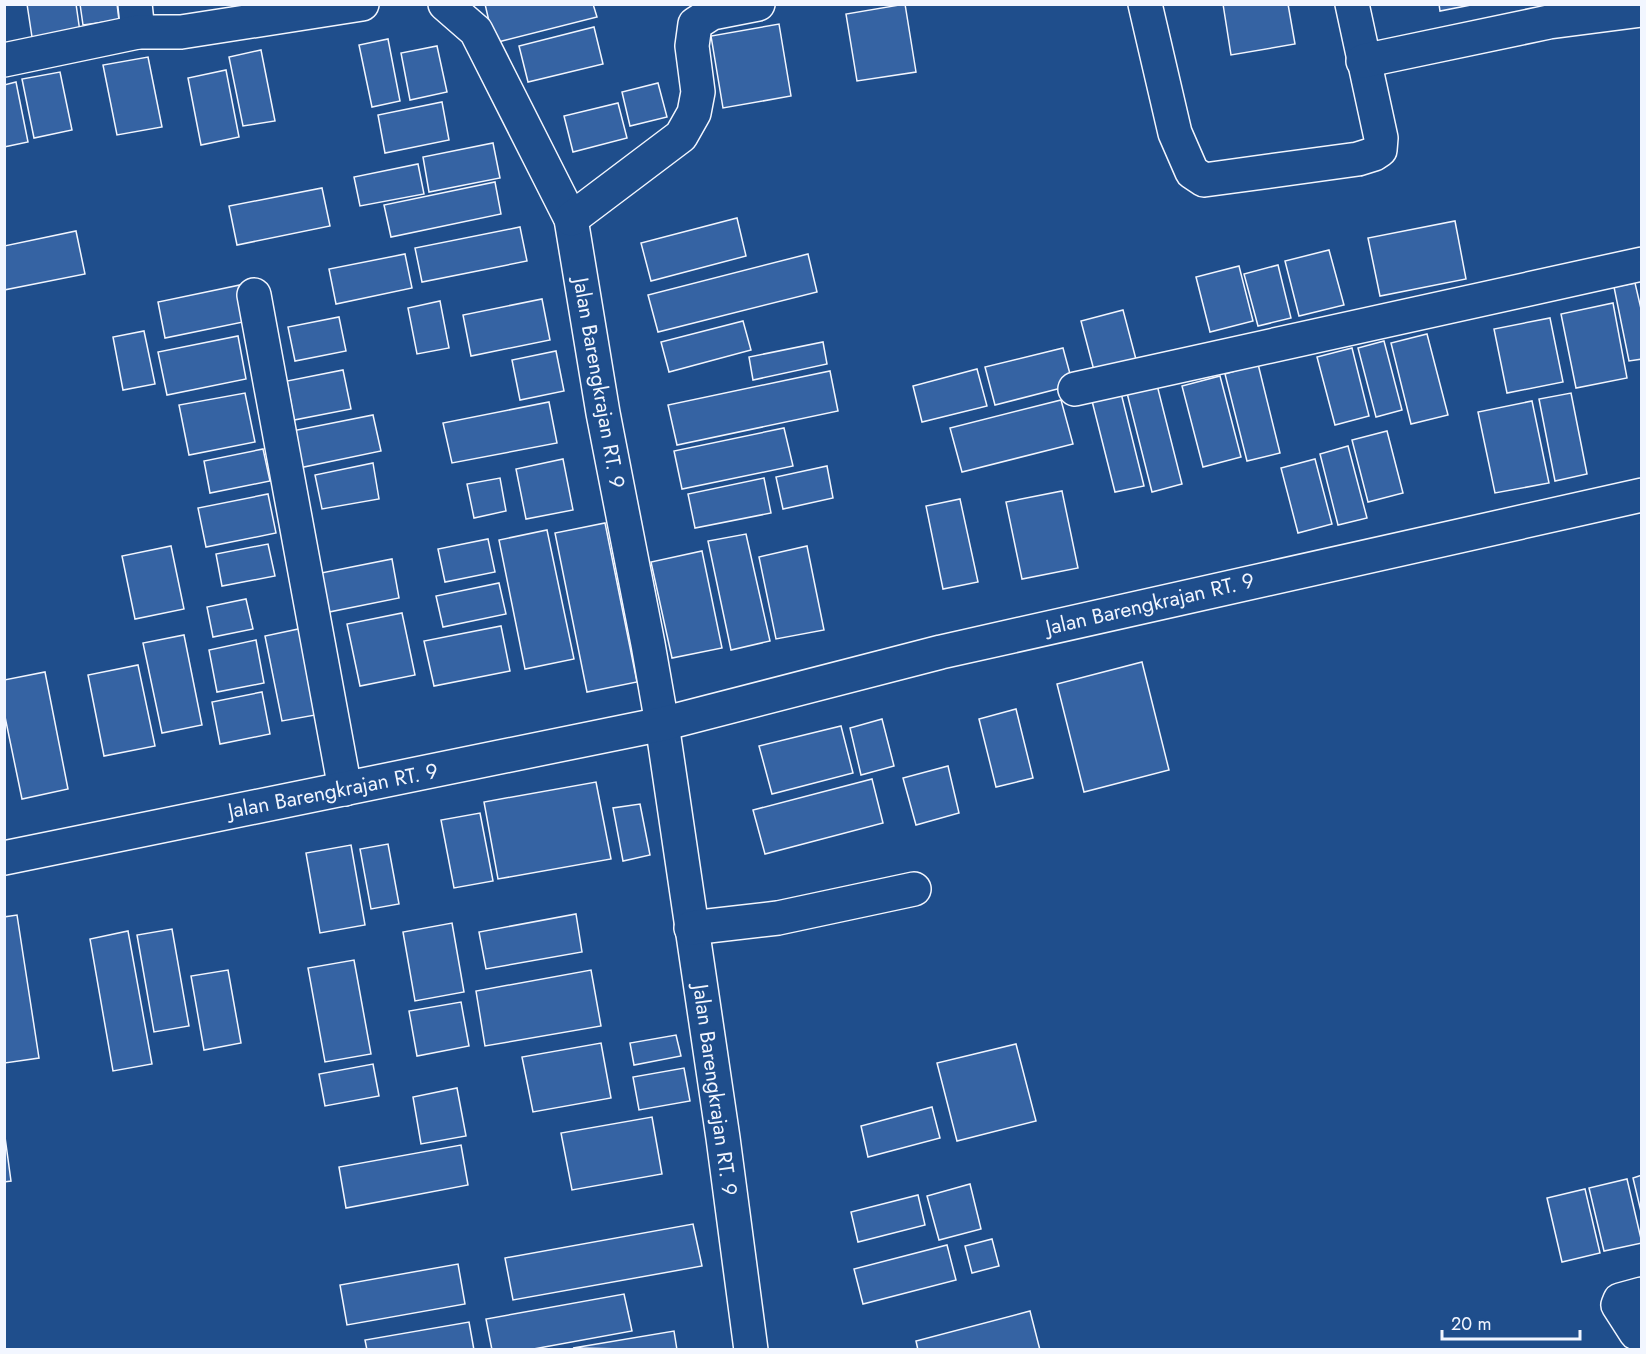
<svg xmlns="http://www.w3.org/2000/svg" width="1646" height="1354" viewBox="0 0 1646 1354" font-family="Jost,sans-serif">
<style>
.building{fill:#3563a3;stroke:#f2f6ff;stroke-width:1.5}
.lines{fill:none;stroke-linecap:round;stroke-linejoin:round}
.street-casing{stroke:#f2f6ff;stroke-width:36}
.street{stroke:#1f4e8c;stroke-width:33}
.labels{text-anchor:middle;stroke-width:4.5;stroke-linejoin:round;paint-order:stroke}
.street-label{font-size:21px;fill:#f2f6ff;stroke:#1f4e8c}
</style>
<rect width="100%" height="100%" fill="#1f4e8c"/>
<g class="building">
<polygon points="27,4 76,4 80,32 32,37"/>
<polygon points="80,4 117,4 119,20 83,25"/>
<polygon points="485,4 593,4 597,17 494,43"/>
<polygon points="905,4 916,72 857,81 846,14"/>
<polygon points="1223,4 1288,4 1295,44 1231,55"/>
<polygon points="1439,4 1476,4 1440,11"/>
<polygon points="779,24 791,96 723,108 711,36"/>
<polygon points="594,27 603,64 528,82 519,46"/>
<polygon points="388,39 400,101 372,107 359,45"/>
<polygon points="437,46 447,92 410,100 401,53"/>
<polygon points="261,50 275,121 243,126 229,57"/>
<polygon points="148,57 162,127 117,135 103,65"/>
<polygon points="226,70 239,137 201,145 188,78"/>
<polygon points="60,72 72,130 34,138 22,79"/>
<polygon points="16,82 28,142 4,147 4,85"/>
<polygon points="658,83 667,117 630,126 622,92"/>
<polygon points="442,102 449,140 385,153 378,115"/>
<polygon points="618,103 627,138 573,152 564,116"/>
<polygon points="493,143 500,178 429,192 423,157"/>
<polygon points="418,164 424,194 360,206 354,177"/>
<polygon points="495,182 501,214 391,237 384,205"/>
<polygon points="322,188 330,226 237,245 229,206"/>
<polygon points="737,218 746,256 651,281 641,243"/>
<polygon points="1455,221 1466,279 1380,296 1368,238"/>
<polygon points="520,227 527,261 422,282 415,248"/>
<polygon points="76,231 85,274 4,290 4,246"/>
<polygon points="1329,250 1344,305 1299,316 1285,261"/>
<polygon points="405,254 412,288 336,304 329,269"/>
<polygon points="808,254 817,292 658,332 648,295"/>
<polygon points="1278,265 1291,318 1258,326 1244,274"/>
<polygon points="1239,266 1253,321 1210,332 1196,277"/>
<polygon points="1635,283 1642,313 1642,359 1629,361 1614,287"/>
<polygon points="240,285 248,321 165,338 158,302"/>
<polygon points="542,299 550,340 471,356 463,315"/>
<polygon points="440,301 449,348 417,354 408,308"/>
<polygon points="1613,303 1627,378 1576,388 1561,314"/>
<polygon points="1123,310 1138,367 1096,378 1081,321"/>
<polygon points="339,317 346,351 295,361 288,327"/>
<polygon points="1550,318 1563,382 1507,393 1494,329"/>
<polygon points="743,321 751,350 669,372 661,342"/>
<polygon points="144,331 155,384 123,390 113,337"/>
<polygon points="1427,334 1448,415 1411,424 1391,343"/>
<polygon points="238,336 246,379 167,395 158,352"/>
<polygon points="1384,341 1402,410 1376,417 1358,348"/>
<polygon points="823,342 827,364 753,380 749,357"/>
<polygon points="1063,348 1073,385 995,405 985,367"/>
<polygon points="1352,348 1369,416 1335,425 1317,357"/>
<polygon points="556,351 564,391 520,400 512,360"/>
<polygon points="1258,364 1280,453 1247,461 1225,374"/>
<polygon points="977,369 987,406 922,422 913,386"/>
<polygon points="343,370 351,409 294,420 287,381"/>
<polygon points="830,371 838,411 677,445 668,405"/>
<polygon points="1220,376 1241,457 1203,467 1182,386"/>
<polygon points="1157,385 1182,484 1152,492 1127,393"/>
<polygon points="1120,389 1144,486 1115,492 1091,397"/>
<polygon points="245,393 255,442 189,455 179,405"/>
<polygon points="1571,393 1587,474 1555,481 1539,399"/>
<polygon points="1061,400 1073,444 962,472 950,428"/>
<polygon points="1532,401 1549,483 1495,493 1478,412"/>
<polygon points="549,402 557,443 452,463 443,423"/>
<polygon points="373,415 381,451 299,468 292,431"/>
<polygon points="784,428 793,466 682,489 674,451"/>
<polygon points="1387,431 1403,493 1368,502 1352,440"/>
<polygon points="1348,446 1367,518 1338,525 1320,454"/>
<polygon points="263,449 270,481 210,493 204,461"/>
<polygon points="563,459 573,510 526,519 516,469"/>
<polygon points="1315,459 1332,524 1298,533 1281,468"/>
<polygon points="373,463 379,499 322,509 315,475"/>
<polygon points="827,466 833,498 783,509 776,477"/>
<polygon points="500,478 506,511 474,518 467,484"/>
<polygon points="764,478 771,513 695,528 688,494"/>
<polygon points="1062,491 1078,568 1022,579 1006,502"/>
<polygon points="268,494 276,533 206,547 198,508"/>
<polygon points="960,499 978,582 943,589 926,506"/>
<polygon points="605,523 637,682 587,692 555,533"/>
<polygon points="547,530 574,659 525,669 499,540"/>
<polygon points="746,534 770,641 731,650 708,541"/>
<polygon points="488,539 495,572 445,582 438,549"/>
<polygon points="268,544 275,576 222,586 216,554"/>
<polygon points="171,546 184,609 135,619 122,556"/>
<polygon points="807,546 824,630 776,639 759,557"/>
<polygon points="702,551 722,648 672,658 651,562"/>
<polygon points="392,559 399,598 324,613 316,574"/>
<polygon points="499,583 506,614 443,627 436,596"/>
<polygon points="246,599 253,629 213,637 207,607"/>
<polygon points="402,613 415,675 360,686 347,624"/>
<polygon points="501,626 510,671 434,686 424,641"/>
<polygon points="303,628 321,714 282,721 265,636"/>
<polygon points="184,635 202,725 162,733 143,643"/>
<polygon points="256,640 264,683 217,692 209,650"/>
<polygon points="1142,662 1169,770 1084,792 1057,684"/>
<polygon points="138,665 155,746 104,756 88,675"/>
<polygon points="45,672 68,789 22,799 4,712 4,680"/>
<polygon points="262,692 270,734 220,744 212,702"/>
<polygon points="1016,709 1033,778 996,787 979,719"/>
<polygon points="882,719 894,766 861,775 850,728"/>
<polygon points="841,726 853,773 772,794 759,746"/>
<polygon points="948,766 959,813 916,825 903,778"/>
<polygon points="872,779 883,823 765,854 753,810"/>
<polygon points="596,782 611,859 498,879 484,802"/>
<polygon points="640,804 650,855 623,861 613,808"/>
<polygon points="480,813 493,881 454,888 441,820"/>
<polygon points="388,844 399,904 371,909 360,849"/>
<polygon points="351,845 365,925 320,933 306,853"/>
<polygon points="576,914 582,952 486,969 479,932"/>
<polygon points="17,915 39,1058 5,1063 4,917"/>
<polygon points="452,923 464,992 415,1001 403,932"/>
<polygon points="172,929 189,1026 154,1032 137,935"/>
<polygon points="128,931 152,1064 113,1071 90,939"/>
<polygon points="354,960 371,1054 325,1062 308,968"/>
<polygon points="228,970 241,1043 204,1050 191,976"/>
<polygon points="591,970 601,1026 485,1046 476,991"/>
<polygon points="461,1002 469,1046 417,1056 409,1011"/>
<polygon points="676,1035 681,1056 634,1065 630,1043"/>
<polygon points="601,1043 611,1098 533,1112 522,1057"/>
<polygon points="1016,1044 1036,1121 957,1141 937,1063"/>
<polygon points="373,1064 379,1096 325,1106 319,1074"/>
<polygon points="684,1068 690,1101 639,1110 633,1077"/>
<polygon points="457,1088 466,1136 421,1144 413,1097"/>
<polygon points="932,1107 940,1138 868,1157 861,1126"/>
<polygon points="652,1117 662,1174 572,1190 561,1133"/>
<polygon points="5,1137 11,1181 4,1182 4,1137"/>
<polygon points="461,1145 468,1185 346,1208 339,1167"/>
<polygon points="1642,1175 1642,1216 1633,1178"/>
<polygon points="1627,1179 1642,1243 1604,1251 1589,1188"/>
<polygon points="970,1184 981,1229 939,1240 927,1196"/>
<polygon points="1585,1189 1600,1253 1562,1262 1547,1198"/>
<polygon points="918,1195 925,1225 858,1242 851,1212"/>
<polygon points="693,1224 702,1266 513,1300 505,1258"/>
<polygon points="992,1239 999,1266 972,1273 965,1246"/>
<polygon points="947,1245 956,1280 863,1304 854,1269"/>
<polygon points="458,1264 465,1304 347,1325 340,1285"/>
<polygon points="624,1294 632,1331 528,1350 492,1350 486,1319"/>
<polygon points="1030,1311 1040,1350 918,1350 916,1341"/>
<polygon points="469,1322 474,1350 367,1350 365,1340"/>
<polygon points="674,1331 677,1350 573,1348"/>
</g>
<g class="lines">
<g class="street-casing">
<g id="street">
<polyline points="135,4 138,32"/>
<polyline points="445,4 476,31 571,219 603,413 648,644 662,724 723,1138 751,1350"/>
<polyline points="1145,4 1175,133 1192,172 1204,180 1358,159 1374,154 1380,150 1381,138 1352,4"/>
<polyline points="4,60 138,32 181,32 362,4"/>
<polyline points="1363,61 1549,22 1642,10"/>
<polyline points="571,219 681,136 694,113 698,92 692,46 695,24 712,13 758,4"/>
<polyline points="254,295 345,789"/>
<polyline points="1075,389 1642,264"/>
<polyline points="4,858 662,724 941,652 1642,495"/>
<polyline points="691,928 778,918 914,889"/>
<polyline points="1642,1294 1620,1300 1618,1305 1636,1333 1642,1332"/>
</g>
</g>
<use href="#street" class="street"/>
</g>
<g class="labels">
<g class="street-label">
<text transform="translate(599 383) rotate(80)" y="7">Jalan Barengkrajan RT. 9</text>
<text transform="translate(1150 604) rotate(-13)" y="7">Jalan Barengkrajan RT. 9</text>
<text transform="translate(333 791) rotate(-11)" y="7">Jalan Barengkrajan RT. 9</text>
<text transform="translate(715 1090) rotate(82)" y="7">Jalan Barengkrajan RT. 9</text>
</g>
</g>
<rect width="1646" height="1354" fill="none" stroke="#f2f6ff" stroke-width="12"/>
<path d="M1442 1330v9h138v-9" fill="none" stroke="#f2f6ff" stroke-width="3"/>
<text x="1451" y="1330" font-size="18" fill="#f2f6ff" stroke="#1f4e8c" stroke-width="4.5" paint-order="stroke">20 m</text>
</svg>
